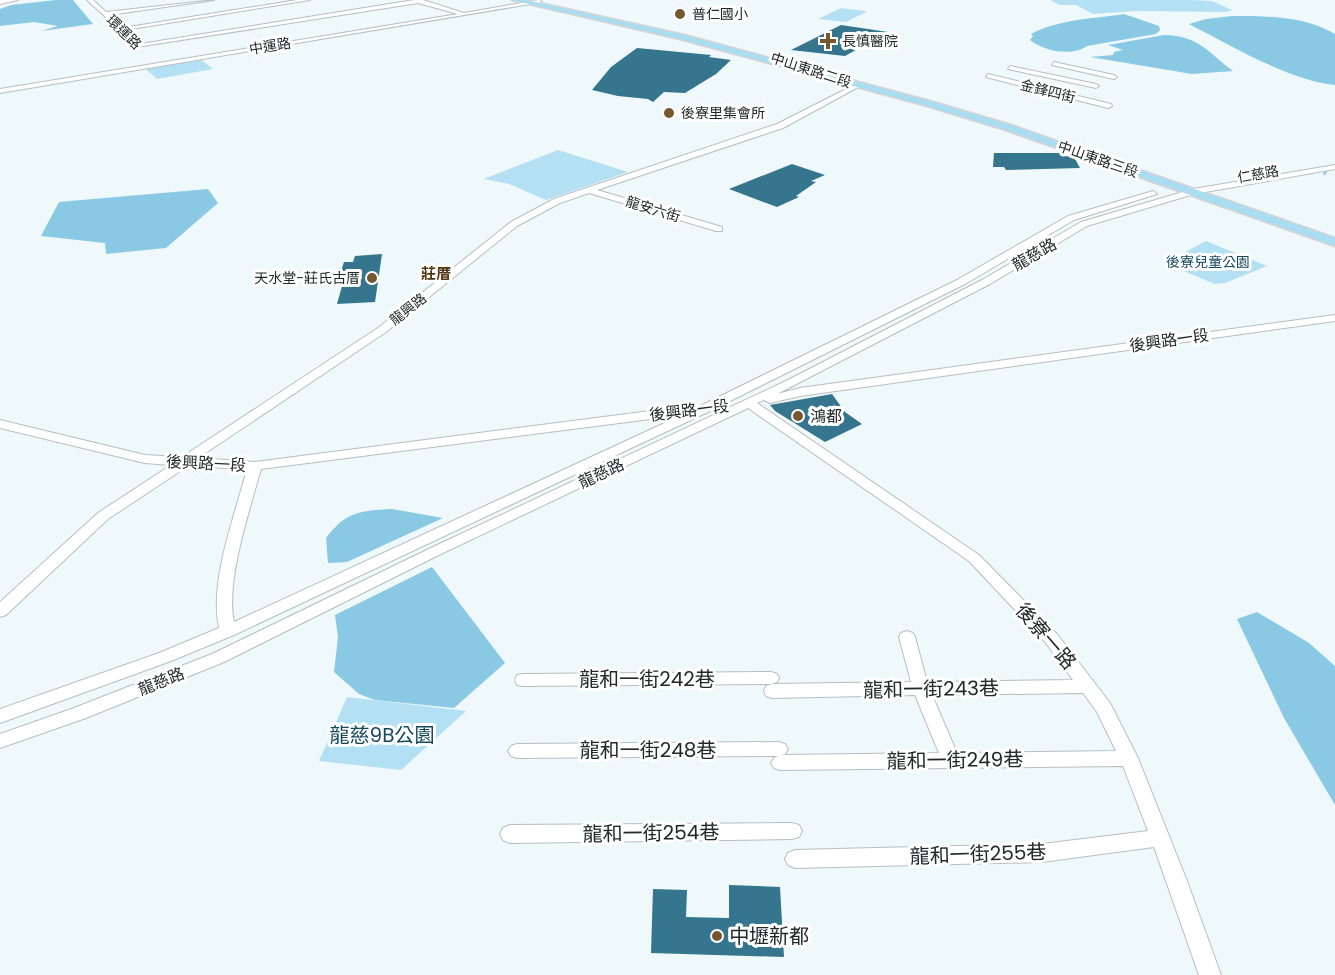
<svg xmlns="http://www.w3.org/2000/svg" width="1335" height="975" viewBox="0 0 1335 975" font-family="Poppins,'Noto Sans TC',sans-serif">
<style>
.green{fill:#b4e0f3}
.water{fill:#89c9e4}
.lines{fill:none;stroke-linecap:round;stroke-linejoin:round}
.stream{stroke:#89c9e4;stroke-width:2}
.building{fill:#35758e}
.minor-casing{stroke:#b6bec2;stroke-width:2}
.major-casing{stroke:#d3d4d4;stroke-width:3}
.minor{fill:#fff;fill-rule:evenodd}
.major{fill:#a9ddf2;fill-rule:evenodd}
.poi-dot{fill:#75582c;stroke:#fff;stroke-width:2}
.labels{text-anchor:middle;stroke-width:6;stroke-linejoin:round;paint-order:stroke}
.far-poi-label{font-size:14px;fill:#252829;stroke:#fff;text-anchor:start}
.far-street-label{font-size:14px;fill:#252829;stroke:#fff}
.far-park-label{font-size:14px;fill:#13495c;stroke:#fff}
.far-neighbourhood-label{font-size:15px;font-weight:bold;fill:#4e3713;stroke:#fff}
.street-label{font-size:16px;fill:#252829;stroke:#fff}
.poi-label{font-size:16px;fill:#252829;stroke:#fff;text-anchor:start}
.near-street-label{font-size:20px;fill:#252829;stroke:#fff}
.near-park-label{font-size:20px;fill:#13495c;stroke:#fff}
.near-poi-label{font-size:20px;fill:#252829;stroke:#fff;text-anchor:start}
</style>
<rect width="100%" height="100%" fill="#eff8fb"/>
<g class="green">
<polygon points="1050,0 1191,0 1212,1 1232,10 1226,12 1137,11 1093,14 1076,5 1060,5"/>
<polygon points="841,8 865,11 866,12 846,22 818,19"/>
<polygon points="201,60 213,69 157,79 146,69"/>
<polygon points="558,150 628,172 546,200 509,184 484,179"/>
<polygon points="1206,241 1267,266 1225,283 1215,284 1164,263"/>
<polygon points="347,697 466,711 401,770 319,761"/>
</g>
<g class="water">
<polygon points="56,0 73,0 93,24 41,31 58,26 34,22 0,26 0,9 11,5"/>
<path d="M1124,14L1159,26L1160,30L1156,34L1087,46C1071,57 1044,51 1030,40L1033,36L1031,34C1060,19 1092,19 1124,14Z"/>
<path d="M1232,16C1267,16 1304,16 1335,34V85C1288,80 1232,46 1189,24L1206,19Z"/>
<path d="M1164,35C1200,36 1207,52 1233,71L1192,74L1090,57L1113,55L1114,52L1123,50L1108,45Z"/>
<polygon points="208,189 218,203 166,248 106,254 105,243 41,236 59,202"/>
<path d="M392,509L443,518L347,562L328,563L326,538C347,511 359,511 392,509Z"/>
<polygon points="432,567 505,663 454,708 375,700 359,694 334,672 338,637 335,615"/>
<polygon points="1257,612 1309,643 1335,666 1335,805 1284,718 1237,619"/>
</g>
<g class="lines">
<polyline class="stream" points="1324,174 1326,172"/>
</g>
<g class="building">
<polygon points="841,25 888,32 845,56 791,50"/>
<polygon points="637,48 711,55 709,57 731,60 716,74 685,93 664,92 653,102 648,99 618,96 592,90 611,67"/>
<polygon points="994,153 1060,153 1064,156 1074,157 1080,168 1006,170 1004,167 993,167"/>
<polygon points="792,164 825,175 811,181 816,182 796,196 799,197 777,207 729,189"/>
<polygon points="382,254 375,302 337,304 344,279 344,274 340,274 344,262 353,262 355,256"/>
<polygon points="832,394 845,412 862,424 825,442 775,411 770,405"/>
<polygon points="729,885 780,887 784,957 651,953 653,889 687,890 686,917 729,918"/>
</g>
<g class="lines">
<g class="minor-casing">
<g id="minor">
<polygon points="0,0 18,0 0,4"/>
<polygon points="87,0 93,0 106,12 214,0 109,15 113,19 110,21"/>
<polygon points="297,0 310,0 119,31 116,29"/>
<polygon points="414,0 423,0 464,13 539,0 542,2 0,93 0,89 458,14 418,3 137,47 134,45"/>
<polygon points="1054,62 1114,75 1117,77 1114,79 1052,65"/>
<polygon points="1010,66 1096,84 1099,86 1096,88 1008,69"/>
<polygon points="988,74 1111,104 1112,106 1108,108 986,77"/>
<path d="M858,83L860,86L783,128L597,190L722,227V231H716L589,193L560,203L517,226L386,332L198,458L255,462L689,406L694,409L957,280L1068,216L1153,191L1157,194L1074,220L965,284L710,411L234,635L171,661L0,723V709L159,653L219,628C209,580 235,516 247,469L188,466L108,519L6,615L0,617V602L98,513L171,465L145,463L0,428V420L145,455L182,457L378,328L511,222L554,199L777,124ZM682,415L234,622C225,582 250,509 261,469Z"/>
<path d="M1335,165V169L1194,194L1087,226L990,284L777,394L800,388L1335,315V321L800,396L770,403L764,400L757,403L979,555L1057,634L1110,703L1138,758L1187,881L1221,975H1199L1154,847L1042,862L795,868L788,865L785,859L788,853L795,850L1042,844L1148,831L1123,766L780,770L774,768L771,763L774,758L778,756L517,758L511,756L508,751L511,746L517,744L779,742L785,744L788,749L785,754L781,755L939,753L915,695L772,698L766,696L764,691L766,686L772,684L911,682L899,637L901,633L907,631L913,633L915,637L927,682L1073,680L1045,642L969,561L748,408L443,553L224,662L86,718L0,748V734L74,708L212,654L433,547L786,381L982,280L1081,222L1193,189ZM1083,693L1097,712L1116,751L957,753L932,695Z"/>
<polygon points="771,672 777,674 779,678 777,682 771,684 523,686 517,685 515,680 517,675 523,674"/>
<polygon points="792,823 799,825 802,831 799,837 792,839 510,843 503,840 500,834 503,828 510,825"/>
</g>
</g>
<g class="major-casing">
<polygon id="major" points="512,0 526,0 684,35 933,102 1011,125 1335,238 1335,246 1003,129 927,106 680,39"/>
</g>
<use href="#minor" class="minor"/>
<use href="#major" class="major"/>
</g>
<g class="poi-dot">
<circle cx="680" cy="14" r="6"/>
<path d="M825 32h6v6h6v6h-6v6h-6v-6h-6v-6h6z"/>
<circle cx="669" cy="113" r="6"/>
<circle cx="372" cy="278" r="6"/>
<circle cx="798" cy="416" r="6"/>
<circle cx="717" cy="936" r="6"/>
</g>
<g class="labels">
<g class="far-poi-label">
<text x="692" y="19">普仁國小</text>
<text x="842" y="46">長慎醫院</text>
<text x="681" y="118">後寮里集會所</text>
<text x="360" y="283" text-anchor="end">天水堂-莊氏古厝</text>
</g>
<g class="far-street-label">
<text transform="translate(124 32) rotate(44)" y="5">環運路</text>
<text transform="translate(270 46) rotate(-9)" y="5">中運路</text>
<text transform="translate(811 70) rotate(18)" y="5">中山東路二段</text>
<text transform="translate(1048 91) rotate(14)" y="5">金鋒四街</text>
<text transform="translate(1098 159) rotate(19)" y="5">中山東路三段</text>
<text transform="translate(1258 174) rotate(-10)" y="5">仁慈路</text>
<text transform="translate(653 209) rotate(17)" y="5">龍安六街</text>
<text transform="translate(408 309) rotate(-38)" y="5">龍興路</text>
</g>
<g class="far-park-label">
<text x="1208" y="267">後寮兒童公園</text>
</g>
<g class="far-neighbourhood-label">
<text x="436" y="279">莊厝</text>
</g>
<g class="street-label">
<text transform="translate(1034 254) rotate(-30)" y="6">龍慈路</text>
<text transform="translate(1169 340) rotate(-8)" y="6">後興路一段</text>
<text transform="translate(689 410) rotate(-7)" y="6">後興路一段</text>
<text transform="translate(206 463) rotate(3)" y="6">後興路一段</text>
<text transform="translate(601 473) rotate(-25)" y="6">龍慈路</text>
<text transform="translate(161 681) rotate(-22)" y="6">龍慈路</text>
</g>
<g class="poi-label">
<text x="810" y="422">鴻都</text>
</g>
<g class="near-street-label">
<text transform="translate(1046 636) rotate(49)" y="7">後寮一路</text>
<text x="647" y="686">龍和一街242巷</text>
<text transform="translate(931 689) rotate(-1)" y="7">龍和一街243巷</text>
<text x="648" y="757">龍和一街248巷</text>
<text transform="translate(955 760) rotate(-1)" y="7">龍和一街249巷</text>
<text transform="translate(651 833) rotate(-1)" y="7">龍和一街254巷</text>
<text transform="translate(978 854) rotate(-2)" y="7">龍和一街255巷</text>
</g>
<g class="near-park-label">
<text x="382" y="742">龍慈9B公園</text>
</g>
<g class="near-poi-label">
<text x="729" y="943">中壢新都</text>
</g>
</g>
</svg>
